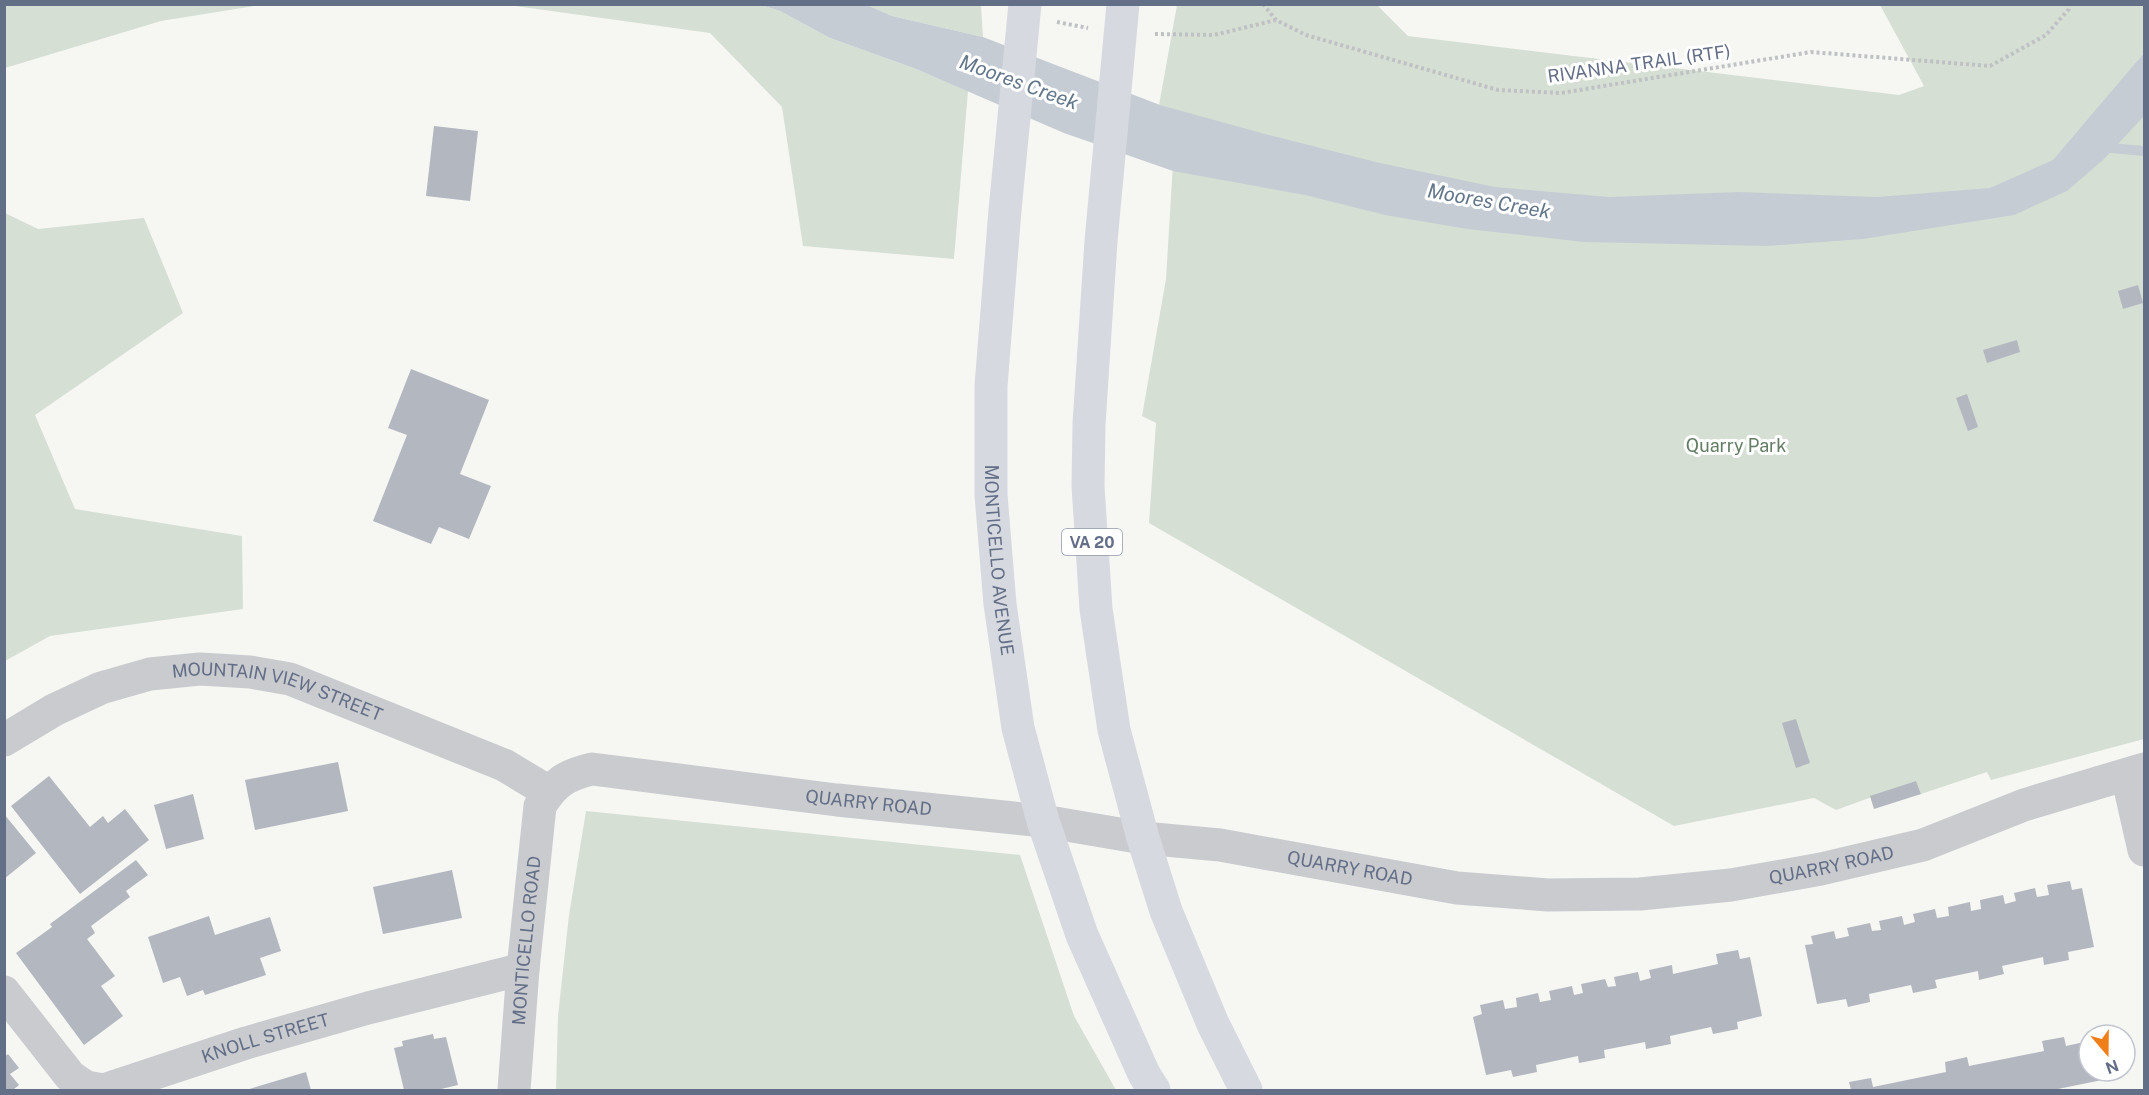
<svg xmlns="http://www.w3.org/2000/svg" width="2149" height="1095" viewBox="0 0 2149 1095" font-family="'Public Sans',sans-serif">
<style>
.green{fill:#d6dfd4}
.water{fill:#c6ccd3}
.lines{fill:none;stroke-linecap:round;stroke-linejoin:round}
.stream{stroke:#c6ccd3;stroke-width:10}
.building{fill:#b3b7c0}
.path{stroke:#bfc1c4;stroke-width:4;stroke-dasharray:3 3;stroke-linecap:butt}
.minor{stroke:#c9cbcf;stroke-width:33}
.major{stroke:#d6d9df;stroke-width:33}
.labels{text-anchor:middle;stroke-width:6;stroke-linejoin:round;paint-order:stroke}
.shield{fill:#fff;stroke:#929aab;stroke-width:1.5}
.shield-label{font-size:16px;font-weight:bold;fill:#636e87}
.street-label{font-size:18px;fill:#636e87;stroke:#fff}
.park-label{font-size:18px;fill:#637d64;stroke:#fff}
.water-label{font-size:20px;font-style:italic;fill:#63778a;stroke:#fff}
</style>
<rect width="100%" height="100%" fill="#f6f7f3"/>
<g class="green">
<polygon points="5,4 260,4 260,5 161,21 5,68"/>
<polygon points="508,5 761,5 780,11 830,38 916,69 968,91 954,259 803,246 782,107 710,33"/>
<polygon points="867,5 981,5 983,37 892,16"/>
<polygon points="1177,5 1377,5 1408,36 1899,95 1924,86 1880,5 2144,5 2144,53 2137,61 2144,103 2144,739 1991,780 1987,772 1921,794 1916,781 1836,810 1814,798 1674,826 1149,523 1156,423 1142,416 1166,279 1175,130 1193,115 1159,105"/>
<polygon points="5,213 38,229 144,218 183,313 35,415 75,509 242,536 243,609 50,636 5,661"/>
<polygon points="586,811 1020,855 1074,1016 1116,1090 556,1090 558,1016 569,915"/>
</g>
<polygon class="water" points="761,5 867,5 892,16 983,37 1160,105 1265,134 1380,163 1495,187 1609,197 1738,192 1877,197 1990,188 2053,160 2144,53 2144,116 2103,160 2067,191 2014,215 1863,239 1766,246 1584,242 1467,229 1385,215 1305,195 1173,171 1064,133 916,69 830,38 780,11"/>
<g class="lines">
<polyline class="stream" points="2100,147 2144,151"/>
</g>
<g class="building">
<polygon points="434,126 478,131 470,201 426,196"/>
<polygon points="2138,285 2143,303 2123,309 2118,291"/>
<polygon points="2017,340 2020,352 1987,363 1983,350"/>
<polygon points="411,369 489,400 460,474 491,486 469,539 439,527 431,544 373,521 407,435 388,428"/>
<polygon points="1967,394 1978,427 1968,431 1956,398"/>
<polygon points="1796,719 1810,763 1796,768 1782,723"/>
<polygon points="338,762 348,811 255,830 245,780"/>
<polygon points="49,776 90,827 103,816 108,823 125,809 149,840 80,894 11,806"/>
<polygon points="1916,781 1921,794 1874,809 1870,796"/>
<polygon points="193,794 204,839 166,849 154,805"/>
<polygon points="4,814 36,853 4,879"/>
<polygon points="136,860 148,875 126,891 130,897 91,926 95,933 87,939 115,976 101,986 123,1016 84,1045 16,953 52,927 50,924"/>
<polygon points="452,870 462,918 383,934 373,887"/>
<polygon points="2070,881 2072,890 2082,888 2094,947 2068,952 2069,960 2044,965 2043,957 2002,966 2004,974 1979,980 1978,971 1935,980 1937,988 1913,993 1911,985 1869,994 1870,1002 1848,1007 1846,999 1817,1004 1805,945 1813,944 1811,936 1834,931 1836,939 1849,936 1847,928 1870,923 1872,931 1881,930 1879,921 1902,916 1904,925 1915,922 1913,914 1935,909 1937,918 1949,916 1948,907 1970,902 1971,911 1981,909 1980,900 2003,895 2005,904 2016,901 2014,893 2035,888 2037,897 2049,895 2047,885"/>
<polygon points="209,916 215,935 270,917 281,951 260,958 266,975 205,995 203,990 187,996 180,977 163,983 148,937"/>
<polygon points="1738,950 1740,959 1750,957 1762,1016 1737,1022 1738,1029 1713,1034 1711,1027 1670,1036 1671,1044 1646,1049 1645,1042 1604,1050 1605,1058 1579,1063 1578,1056 1536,1065 1537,1072 1513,1077 1511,1070 1486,1075 1473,1017 1482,1014 1480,1005 1503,1000 1505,1009 1517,1007 1516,998 1538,993 1540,1002 1551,1000 1549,991 1572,986 1574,995 1583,993 1581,984 1605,979 1608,987 1616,986 1614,977 1638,972 1640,981 1651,978 1649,970 1672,965 1673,974 1718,964 1716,954"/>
<polygon points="433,1034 434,1039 446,1037 458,1085 437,1090 404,1090 394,1048 403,1046 402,1041"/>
<polygon points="2064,1037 2066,1046 2089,1041 2089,1071 2110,1071 2112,1078 2053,1090 1851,1090 1849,1082 1871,1078 1873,1087 1946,1072 1945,1062 1967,1057 1969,1066 2044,1051 2042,1041"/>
<polygon points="8,1054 19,1068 10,1074 19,1085 13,1090 4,1090 4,1057"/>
<polygon points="306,1072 311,1090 246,1090"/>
</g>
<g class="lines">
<g class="path">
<polyline points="1263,4 1276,20"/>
<polyline points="1057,22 1088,28"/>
<polyline points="1155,34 1214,35 1276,20 1306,35 1498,90 1561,93 1811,52 1990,66 2046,35 2069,9 2070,4"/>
</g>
<g class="minor">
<path id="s1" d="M4,740L54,710L101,688L150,674L200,669L250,672L290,679L504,765L549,792"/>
<polyline points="2127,775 2144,850"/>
<path id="s2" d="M4,992L70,1076L86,1087L104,1090L246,1043L368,1008L523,969"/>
<path id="s3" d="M514,1090L523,969L540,806C554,783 566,775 592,769L837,800L1043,821L1143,838L1220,845L1457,888L1548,895L1640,894L1731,885L1821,869L1923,845L2024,805L2144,769"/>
</g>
<g class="major">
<path id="s4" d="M1025,4L1005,210L991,386V495L1000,604L1018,728L1043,821L1082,935L1144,1074L1154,1090"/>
<polyline points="1123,4 1101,241 1089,424 1088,486 1096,609 1114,730 1143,838 1166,911 1213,1024 1246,1090"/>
</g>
</g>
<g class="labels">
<rect class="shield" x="1062" y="529" width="60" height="26" rx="4.5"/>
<g class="shield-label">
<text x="1092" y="548">VA 20</text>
</g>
<g class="street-label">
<text transform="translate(1639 64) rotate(-8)" y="6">RIVANNA TRAIL (RTF)</text>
<text dy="6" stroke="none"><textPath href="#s4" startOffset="558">MONTICELLO AVENUE</textPath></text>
<text dy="6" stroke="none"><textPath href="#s1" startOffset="292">MOUNTAIN VIEW STREET</textPath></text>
<text dy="6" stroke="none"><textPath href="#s3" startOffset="630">QUARRY ROAD</textPath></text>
<text dy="6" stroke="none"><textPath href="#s3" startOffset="1602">QUARRY ROAD</textPath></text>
<text dy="6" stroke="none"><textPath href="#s3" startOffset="1116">QUARRY ROAD</textPath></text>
<text dy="6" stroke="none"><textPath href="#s3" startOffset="150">MONTICELLO ROAD</textPath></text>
<text dy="6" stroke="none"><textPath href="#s2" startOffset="314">KNOLL STREET</textPath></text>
</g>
<g class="park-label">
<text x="1736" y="452">Quarry Park</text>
</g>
<g class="water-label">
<text transform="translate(1019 82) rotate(20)" y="7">Moores Creek</text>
<text transform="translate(1489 201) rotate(10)" y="7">Moores Creek</text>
</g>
</g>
<rect width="2149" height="1095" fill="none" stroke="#636e87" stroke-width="12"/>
<g transform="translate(2107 1053) rotate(160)"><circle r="28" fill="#ffffff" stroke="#c1c5cf" stroke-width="1.5"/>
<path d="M0-4.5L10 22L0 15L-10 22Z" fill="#f17f19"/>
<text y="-9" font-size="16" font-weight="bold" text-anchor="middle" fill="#636e87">N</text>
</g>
</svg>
